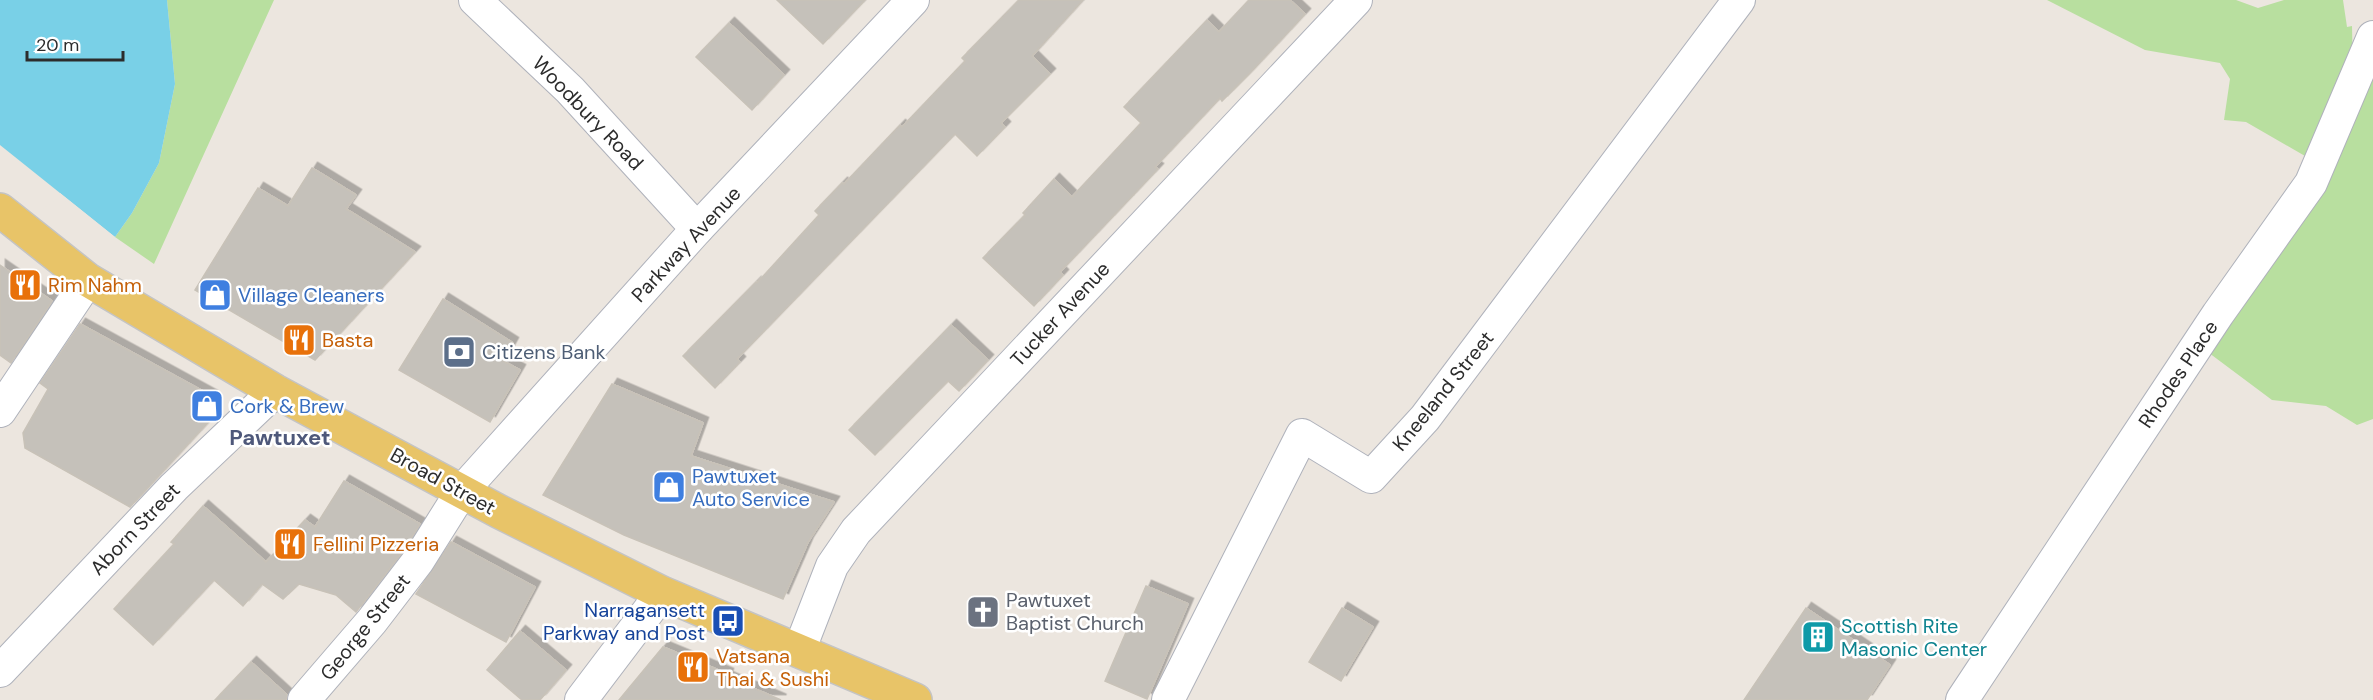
<svg xmlns="http://www.w3.org/2000/svg" width="2373" height="700" viewBox="0 0 2373 700" font-family="'DM Sans',sans-serif">
<style>
.green{fill:#b8df9f}
.water{fill:#79d0e7}
.pier{fill:#ece6df}
.building{fill:#c5c1ba;stroke:#c8c2b8;stroke-width:1.5;filter:url(#shadow)}
.lines{fill:none;stroke-linecap:round;stroke-linejoin:round}
.minor-casing{stroke:#afb2bb;stroke-width:34}
.major-casing{stroke:#c4c4c4;stroke-width:36}
.minor{stroke:#fff;stroke-width:32}
.major{stroke:#e8c468;stroke-width:33}
.labels{text-anchor:middle;stroke-width:5;stroke-linejoin:round;paint-order:stroke}
.street-label{font-size:20px;fill:#2c2c2c;stroke:#fff}
.food-label{font-size:20px;fill:#c56008;stroke:#fff;text-anchor:start}
.shop-label{font-size:20px;fill:#366cbe;stroke:#fff;text-anchor:start}
.service-label{font-size:20px;fill:#4e5e75;stroke:#fff;text-anchor:start}
.worship-label{font-size:20px;fill:#5b616d;stroke:#fff;text-anchor:start}
.transit-label{font-size:20px;fill:#164399;stroke:#fff;text-anchor:end}
.culture-label{font-size:20px;fill:#0d838f;stroke:#fff;text-anchor:start}
.quarter-label{font-size:22px;font-weight:bold;fill:#4e587a;stroke:#fff}
</style>
<defs>
<filter id="shadow"><feDropShadow dx="5.5" dy="-5.5" stdDeviation="0" flood-color="#0004"/></filter>
</defs>
<rect width="100%" height="100%" fill="#ece6df"/>
<g class="green">
<polygon points="167,0 274,0 154,264 115,237 132,213 159,163 175,84"/>
<polygon points="2047,0 2236,0 2258,8 2284,0 2343,0 2347,27 2352,26 2353,72 2373,79 2373,419 2357,425 2326,406 2272,400 2197,344 2306,168 2305,156 2246,122 2224,120 2230,79 2220,63 2145,50"/>
</g>
<polygon class="water" points="0,0 167,0 175,84 159,163 132,213 115,237 60,193 0,236"/>
<polygon class="pier" points="0,145 115,237 113,240 60,197 0,239"/>
<g class="building">
<polygon points="777,0 865,0 823,44"/>
<polygon points="1019,0 1083,0 1032,56 1050,74 1001,123 1005,127 977,156 955,134 737,359 740,362 715,388 683,356 756,282 757,283 819,215 815,211 842,183 844,184 900,125 902,127 965,61 962,58"/>
<polygon points="1249,0 1290,0 1305,14 1250,73 1222,101 1220,98 1155,167 1158,169 1060,272 1063,275 1034,306 983,258 1025,215 1023,213 1054,179 1072,197 1141,123 1124,107 1207,20 1219,32"/>
<polygon points="729,23 784,75 752,110 696,57"/>
<polygon points="312,168 356,195 346,209 415,252 315,360 195,290 258,188 288,206"/>
<polygon points="0,265 52,301 11,363 0,355"/>
<polygon points="443,299 513,343 503,361 520,370 490,422 399,370"/>
<polygon points="80,324 212,396 214,416 130,507 25,448 23,433 48,389 40,383"/>
<polygon points="951,325 988,360 959,391 948,381 875,455 849,430"/>
<polygon points="612,384 703,423 691,456 834,502 808,542 783,599 624,535 543,495"/>
<polygon points="344,481 420,524 403,551 356,612 336,595 299,584 283,599 262,584 243,606 214,580 153,645 114,609 174,544 171,542 203,506 266,562 305,520 315,527"/>
<polygon points="451,542 535,587 506,642 416,594"/>
<polygon points="1146,586 1188,604 1147,699 1105,681"/>
<polygon points="1342,608 1373,627 1341,681 1309,662"/>
<polygon points="1806,608 1890,665 1867,700 1744,700"/>
<polygon points="520,631 566,670 540,700 522,700 487,670"/>
<polygon points="663,647 728,674 727,677 781,700 619,700"/>
<polygon points="251,662 287,695 286,700 215,700"/>
</g>
<g class="lines">
<g class="minor-casing">
<g id="minor">
<polyline points="475,0 570,90 697,229"/>
<polyline points="0,411 88,280"/>
<polyline points="799,651 832,566 856,531 1356,0"/>
<polyline points="0,671 174,487 275,391"/>
<polyline points="304,700 372,621 418,561 462,491 697,229 913,0"/>
<polyline points="581,700 662,593"/>
<polyline points="1168,700 1302,435 1371,477 1425,418 1739,0"/>
<polyline points="1962,700 2218,314 2311,183 2373,37"/>
</g>
</g>
<g class="major-casing">
<polyline id="major" points="0,210 88,280 275,391 500,512 662,593 915,700"/>
</g>
<use href="#minor" class="minor"/>
<use href="#major" class="major"/>
</g>
<defs>
<g id="restaurant-square" transform="scale(1.725)"><rect x="-9" y="-9" width="18" height="18" rx="4" fill="#e8710a" stroke="#fff"/><path d="M-5-6h1v4h1v-4h1v4h1v-4h1v5L-1.5 .5V6h-2V.5L-5-1ZM5-6V6H3V1.5H1.5Q1.5-4 5-6Z" fill="#fff"/></g>
<g id="shop-square" transform="scale(1.725)"><rect x="-9" y="-9" width="18" height="18" rx="4" fill="#3f7fe0" stroke="#fff"/><path d="M-5-2.5h2.3a2.7 3.5 0 0 1 5.4 0H5L5.5 6h-11ZM-1.5-2.5h3a1.5 2.3 0 0 0-3 0Z" fill="#fff"/></g>
<g id="bank-square" transform="scale(1.725)"><rect x="-9" y="-9" width="18" height="18" rx="4" fill="#5c6f8a" stroke="#fff"/><path d="M-6-4H6V4H-6ZM0-2.3a2.3 2.3 0 1 0 0 4.6a2.3 2.3 0 1 0 0-4.6Z" fill="#fff"/></g>
<g id="church-square" transform="scale(1.725)"><rect x="-9" y="-9" width="18" height="18" rx="4" fill="#6b7280" stroke="#fff"/><path d="M-1.2-6h2.4v3.5h3.3v2.4h-3.3V6h-2.4V-.1h-3.3v-2.4h3.3Z" fill="#fff"/></g>
<g id="bus-square" transform="scale(1.725)"><rect x="-9" y="-9" width="18" height="18" rx="4" fill="#1a4fb4" stroke="#fff"/><path d="M-5-6H5V4H4V6H2V4H-2V6H-4V4H-5ZM-3.5-4V0h7V-4ZM-3.5 1.2v1.5H-2V1.2ZM2 1.2v1.5H3.5V1.2Z" fill="#fff"/></g>
<g id="building-square" transform="scale(1.725)"><rect x="-9" y="-9" width="18" height="18" rx="4" fill="#0f9aa8" stroke="#fff"/><path d="M-4-6H4V6H1V3H-1V6H-4ZM-2.5-4.3h1.7v1.8h-1.7ZM.8-4.3h1.7v1.8H.8ZM-2.5-1h1.7V.8h-1.7ZM.8-1h1.7V.8H.8Z" fill="#fff"/></g>
</defs>
<g fill-rule="evenodd">
<use href="#restaurant-square" x="25" y="285"/>
<use href="#shop-square" x="215" y="295"/>
<use href="#restaurant-square" x="299" y="340"/>
<use href="#bank-square" x="459" y="352"/>
<use href="#shop-square" x="207" y="406"/>
<use href="#shop-square" x="669" y="487"/>
<use href="#restaurant-square" x="290" y="544"/>
<use href="#church-square" x="983" y="612"/>
<use href="#bus-square" x="728" y="621"/>
<use href="#building-square" x="1818" y="637"/>
<use href="#restaurant-square" x="693" y="667"/>
</g>
<g class="labels">
<g class="street-label">
<text transform="translate(588 113) rotate(46)" y="7">Woodbury Road</text>
<text transform="translate(686 244) rotate(-47)" y="7">Parkway Avenue</text>
<text transform="translate(1060 314) rotate(-47)" y="7">Tucker Avenue</text>
<text transform="translate(2178 374) rotate(-56)" y="7">Rhodes Place</text>
<text transform="translate(1443 391) rotate(-51)" y="7">Kneeland Street</text>
<text transform="translate(443 481) rotate(29)" y="7">Broad Street</text>
<text transform="translate(135 529) rotate(-46)" y="7">Aborn Street</text>
<text transform="translate(365 627) rotate(-51)" y="7">George Street</text>
</g>
<g class="food-label">
<text x="48" y="292">Rim Nahm</text>
<text x="322" y="347">Basta</text>
<text x="313" y="551">Fellini Pizzeria</text>
<text x="716" y="663">Vatsana<tspan x="716" dy="23">Thai &amp; Sushi</tspan></text>
</g>
<g class="shop-label">
<text x="238" y="302">Village Cleaners</text>
<text x="230" y="413">Cork &amp; Brew</text>
<text x="692" y="483">Pawtuxet<tspan x="692" dy="23">Auto Service</tspan></text>
</g>
<g class="service-label">
<text x="482" y="359">Citizens Bank</text>
</g>
<g class="worship-label">
<text x="1006" y="607">Pawtuxet<tspan x="1006" dy="23">Baptist Church</tspan></text>
</g>
<g class="transit-label">
<text x="705" y="617">Narragansett<tspan x="705" dy="23">Parkway and Post</tspan></text>
</g>
<g class="culture-label">
<text x="1841" y="633">Scottish Rite<tspan x="1841" dy="23">Masonic Center</tspan></text>
</g>
<g class="quarter-label">
<text x="280" y="445">Pawtuxet</text>
</g>
</g>
<path d="M27 51v9h96v-9" fill="none" stroke="#2c2c2c" stroke-width="3"/>
<text x="36" y="51" font-size="18" fill="#2c2c2c" stroke="#ffffff" stroke-width="4.5" paint-order="stroke">20 m</text>
</svg>
